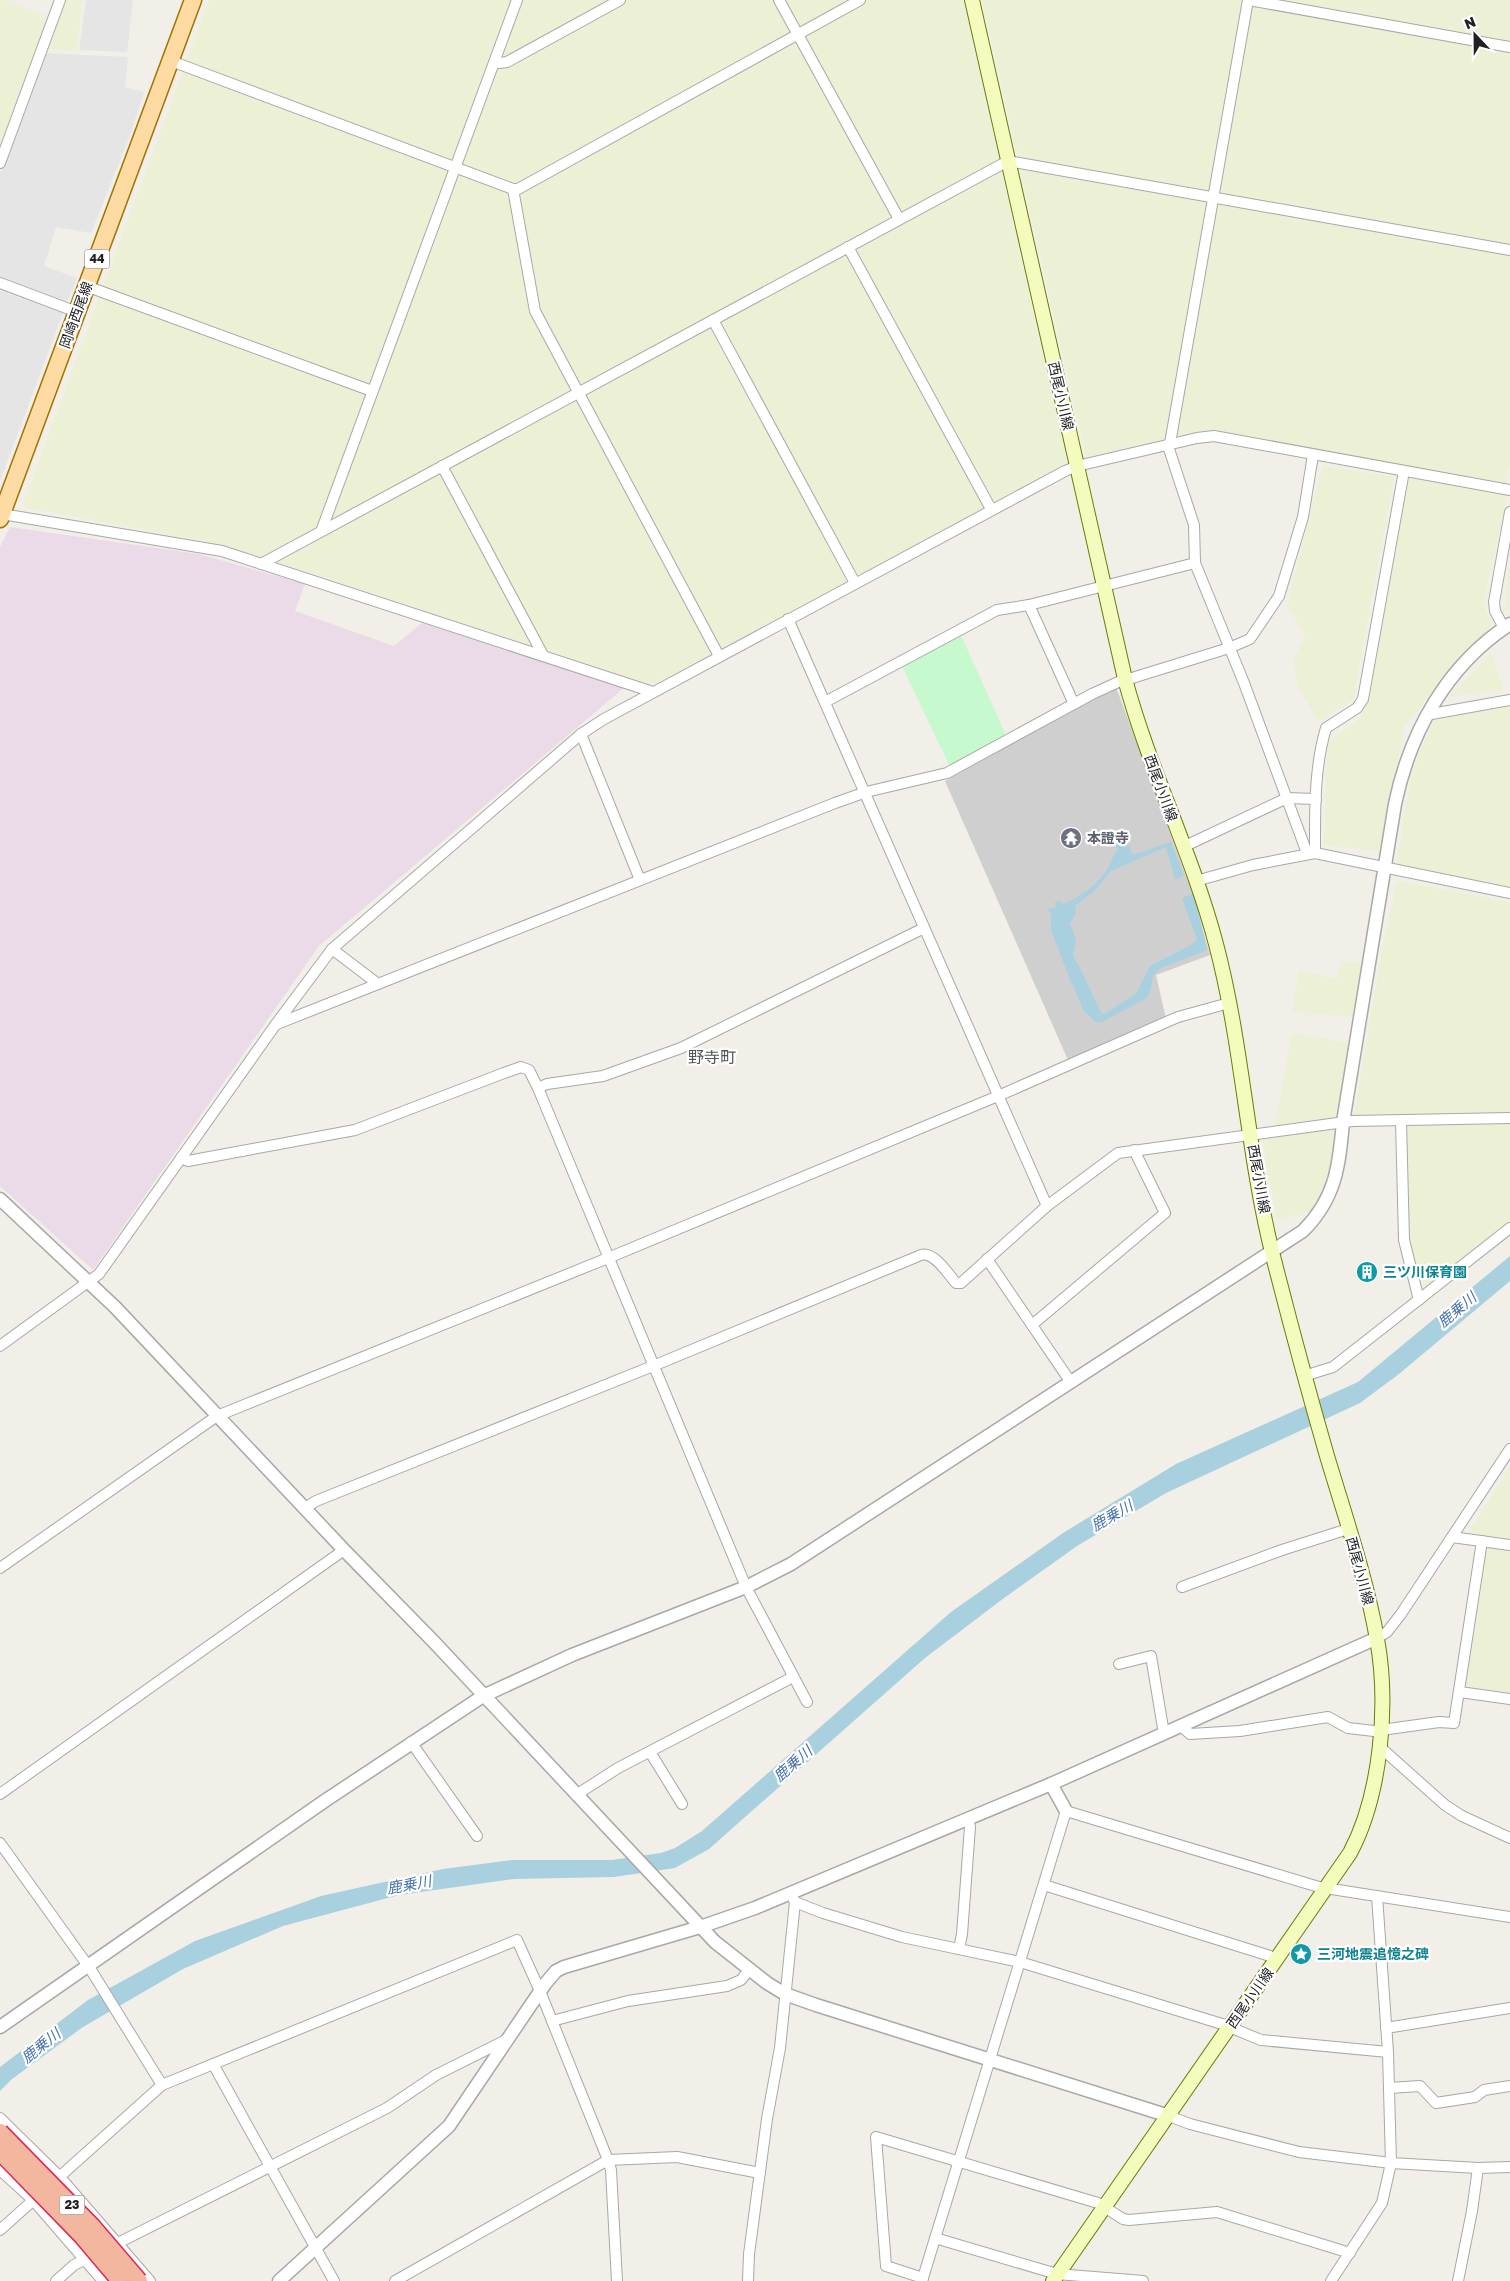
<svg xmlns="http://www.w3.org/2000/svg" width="1510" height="2281" viewBox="0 0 1510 2281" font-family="'Golos Text','Noto Sans JP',sans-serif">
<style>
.industrial{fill:#ebdae7}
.religious{fill:#cfcfcf}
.farmland{fill:#ecf0d4}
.park{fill:#c6face}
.parking{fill:#e5e5e5}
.water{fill:#a9d0df}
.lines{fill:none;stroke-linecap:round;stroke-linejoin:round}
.minor-casing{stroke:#a8a8a8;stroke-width:12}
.tertiary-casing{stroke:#a8a8a8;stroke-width:15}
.secondary-casing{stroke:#697d04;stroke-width:16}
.primary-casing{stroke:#9f7400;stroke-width:19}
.minor{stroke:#fff;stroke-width:10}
.tertiary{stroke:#fff;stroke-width:12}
.secondary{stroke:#f4fbbd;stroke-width:14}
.primary{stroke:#fddba2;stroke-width:16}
.trunk-bridge-casing{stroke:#de275b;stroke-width:19;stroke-linecap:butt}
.trunk-bridge{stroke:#f3b69e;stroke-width:16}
.labels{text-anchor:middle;stroke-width:4.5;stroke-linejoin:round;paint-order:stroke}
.shield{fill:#fff;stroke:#646464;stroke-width:1}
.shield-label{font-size:12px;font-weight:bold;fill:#212121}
.street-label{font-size:14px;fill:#212121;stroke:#fff}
.worship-label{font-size:14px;font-weight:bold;fill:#5b616d;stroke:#fff;text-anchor:start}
.culture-label{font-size:14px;font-weight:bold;fill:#0d838f;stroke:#fff;text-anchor:start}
.water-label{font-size:15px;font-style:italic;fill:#4874ac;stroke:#fff}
.quarter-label{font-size:16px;fill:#545454;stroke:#fff}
</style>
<rect width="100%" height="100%" fill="#f2efe8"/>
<polygon class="industrial" points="10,527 199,554 305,584 295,611 394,646 422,623 625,687 319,946 93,1270 0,1186 0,547"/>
<polygon class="religious" points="1116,687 1193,895 1210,955 1156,975 1166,1019 1068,1060 945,781"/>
<g class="farmland">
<polygon points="0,0 6,0 47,17 0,148"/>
<polygon points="65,0 82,0 77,50 48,49"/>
<polygon points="209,0 963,0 1067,463 656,683 644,682 259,556 204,541 27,508 23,504"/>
<polygon points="982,0 1510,0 1510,464 1506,484 1210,429 1086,457"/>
<polygon points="1323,466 1394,477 1353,700 1318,721 1297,685 1294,657 1305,638 1287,604"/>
<polygon points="1409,478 1508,494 1483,603 1492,625 1405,725 1379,851 1324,845 1327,742 1362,717"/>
<polygon points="1510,560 1510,610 1505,612 1507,578"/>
<polygon points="1491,653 1503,690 1450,696"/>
<polygon points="1510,704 1510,888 1396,865 1410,782 1420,750 1436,718"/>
<polygon points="1397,881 1510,902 1510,1113 1354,1116 1381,956"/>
<polygon points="1342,961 1364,963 1354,1017 1292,1011 1299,970 1337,979"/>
<polygon points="1292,1033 1349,1043 1335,1120 1275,1126"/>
<polygon points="1510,1122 1510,1224 1424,1290 1410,1242 1406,1129 1410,1124"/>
<polygon points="1331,1130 1335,1133 1333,1154 1328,1176 1320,1195 1310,1211 1277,1219 1262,1138"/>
<polygon points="1510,1467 1510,1540 1468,1534"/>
<polygon points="1485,1545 1510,1549 1510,1693 1466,1686"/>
</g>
<polygon class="park" points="960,633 1007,737 950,767 901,664"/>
<g class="parking">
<polygon points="86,0 133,0 127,52 79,50"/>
<polygon points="44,53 128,57 125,87 144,92 129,138 91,233 56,227 44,266 77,278 66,304 0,278 0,173"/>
<polygon points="0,291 63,313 0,481"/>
</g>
<g class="water">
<path d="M1122,832L1133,855L1171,842L1184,876L1175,879L1166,847L1111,871L1094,891L1075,906L1076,913L1070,924L1076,940L1073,956L1082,972L1101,1013L1104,1014L1136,994L1150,966L1191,945L1197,940L1182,898L1194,893L1207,950L1159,969L1153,976L1151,989L1147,998L1102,1022H1096L1084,1011L1069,977L1051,930V914L1048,911L1049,908H1056L1055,902L1059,901L1064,904C1082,896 1097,885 1108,868C1112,861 1112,856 1118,850L1113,839L1116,835Z"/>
<polygon points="1510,1256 1510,1281 1399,1374 1360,1403 1166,1493 1077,1546 1004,1598 925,1658 709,1849 675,1868 614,1877 514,1879 399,1895 283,1926 183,1969 83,2027 12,2079 0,2091 0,2067 88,2000 195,1941 321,1896 443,1869 512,1860 612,1860 661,1853 675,1848 702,1831 951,1612 1063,1533 1176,1464 1358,1382"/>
</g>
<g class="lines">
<g class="minor-casing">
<g id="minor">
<polyline points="779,0 899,219"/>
<polyline points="1248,0 1169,449 1194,525 1195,563 1244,683 1307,853"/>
<polyline points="1249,0 1510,47"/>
<polyline points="171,61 513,189 518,189 860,0"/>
<polyline points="495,61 500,63 507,62 620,0"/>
<polyline points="0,163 60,0"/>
<polyline points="513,189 535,311 719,656"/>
<polyline points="848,247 991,509"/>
<polyline points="0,283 77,312"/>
<polyline points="86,286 372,391"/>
<polyline points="713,320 855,583"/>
<polyline points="442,466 543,655"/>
<polyline points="2,514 222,551 653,692"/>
<polyline points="322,529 517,0"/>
<polyline points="261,564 1008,161 1510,250"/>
<polyline points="788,619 1047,1206"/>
<polyline points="1504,628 1495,611 1494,602 1510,512"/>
<polyline points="825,702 997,610 1029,605"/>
<polyline points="1074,704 1029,605 1195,563"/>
<polyline points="1426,715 1510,700"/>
<polyline points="581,734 640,880"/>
<polyline points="1183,847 1287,798 1316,799"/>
<path d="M1315,853C1315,812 1314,768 1326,728L1357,708L1363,699L1404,471"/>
<polyline points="1196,881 1253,865 1315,853 1510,893"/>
<polyline points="332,949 378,984"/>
<polyline points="277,1024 835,803 866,792 947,773 1092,694 1125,679 1132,678 1229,648 1250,639 1279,596 1303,517 1313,455"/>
<polyline points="538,1088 547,1084 603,1076 681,1048 924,928"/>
<polyline points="1401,1121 1404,1240 1419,1300"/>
<polyline points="181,1158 188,1161 355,1130 504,1073 521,1067 529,1070 538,1088 746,1587 807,1702"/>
<polyline points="987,1259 1070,1381"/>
<polyline points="1032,1325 1165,1213 1134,1150"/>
<polyline points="0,1346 99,1274 276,1024 332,949 581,734 604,719 1065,471 1077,466 1197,438 1214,436 1510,490"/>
<polyline points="1304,1376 1333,1367 1510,1228"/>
<path d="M305,1508L316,1501L653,1366L921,1255C934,1251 948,1274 956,1283H961L1047,1206L1118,1153L1352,1121L1510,1118"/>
<polyline points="1452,1537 1510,1545"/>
<polyline points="0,1568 217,1416 608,1258 998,1096 1178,1017 1229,1003"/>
<polyline points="1182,1587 1282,1550 1348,1529"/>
<polyline points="1377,1638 1387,1632 1401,1614 1510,1449"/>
<polyline points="1119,1664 1151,1656 1164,1734"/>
<polyline points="1460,1692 1510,1699"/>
<polyline points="1181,1726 1190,1734 1240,1731 1328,1717 1348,1728 1374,1731 1439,1722 1454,1723 1482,1541"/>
<polyline points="411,1742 477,1836"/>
<polyline points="1380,1747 1445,1805 1462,1816 1510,1838"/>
<polyline points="650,1752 682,1804"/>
<polyline points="0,1794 344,1550"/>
<polyline points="576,1795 618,1768 793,1677"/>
<polyline points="0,1843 91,1970 162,2085"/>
<polyline points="1044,1885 1270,1956 1277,1960"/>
<polyline points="795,1902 823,1913 902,1937 1020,1962 1222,2024 1261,2040 1388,2052"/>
<polyline points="959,1949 962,1934 970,1827 968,1819"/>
<polyline points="552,2021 628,2001 727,1986 741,1980 749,1970"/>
<polyline points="1386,2028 1510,2008"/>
<polyline points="213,2064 334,2281"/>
<polyline points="1389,2088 1420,2086 1436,2103 1475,2097 1484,2090 1510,2086"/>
<polyline points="1169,2116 1190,2124 1299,2152 1391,2163 1478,2168 1510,2167"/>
<polyline points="0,2118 59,2176 150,2281"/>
<polyline points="0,2170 33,2200 103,2281"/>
<polyline points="0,2230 162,2085 517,1940 540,1991 608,2160 611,2170 617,2281"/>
<polyline points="935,2238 1057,2274 1143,2281"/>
<polyline points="923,2278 886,2266 876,2137 1098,2203 1123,2219 1129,2220 1217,2212 1350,2253"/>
<polyline points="56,2281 74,2265 387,2108 436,2075 508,2039"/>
<polyline points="395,2281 608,2160 677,2157 760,2173"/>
<polyline points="748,2281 749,2254 767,2119 780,2048 795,1902 792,1896"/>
<polyline points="922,2281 1066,1811 1319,1887 1510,1917"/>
<polyline points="1331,2281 1382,2203 1391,2163 1388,2052 1377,1896"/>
<polyline points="1458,2281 1472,2211 1478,2168"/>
</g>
</g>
<g class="tertiary-casing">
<g id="tertiary">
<polyline points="0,1199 115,1307 344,1550 434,1642 715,1942 767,1983 785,1994 816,2005 1169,2116"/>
<polyline points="1051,1784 1066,1811"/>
<path d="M0,2027L326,1800L483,1696L572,1655L746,1587L791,1564L1303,1231C1336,1198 1339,1166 1343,1122L1395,804C1410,732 1447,665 1510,624"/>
<polyline points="279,2281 449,2126 545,1984 556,1971 564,1967 700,1927 755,1908 1051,1784 1377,1638"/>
</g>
</g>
<g class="secondary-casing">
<path id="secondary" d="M972,0L1125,679C1149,769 1192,853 1216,944C1243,1046 1247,1153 1273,1256C1290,1323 1308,1390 1327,1456C1345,1516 1366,1577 1377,1639C1389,1704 1381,1795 1350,1853L1053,2281"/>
</g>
<g class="primary-casing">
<polyline id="primary" points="0,519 193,0"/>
</g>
<use href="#minor" class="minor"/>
<use href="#tertiary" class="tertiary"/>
<use href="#secondary" class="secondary"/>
<use href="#primary" class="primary"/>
<g class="trunk-bridge-casing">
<g id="trunk-bridge">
<polyline points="0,2132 92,2226 139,2281"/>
<polyline points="0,2152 82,2236 120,2281"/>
</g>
</g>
<use href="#trunk-bridge" class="trunk-bridge"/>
</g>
<defs>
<g id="temple-disc" transform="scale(1.125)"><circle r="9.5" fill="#6b7280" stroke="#fff"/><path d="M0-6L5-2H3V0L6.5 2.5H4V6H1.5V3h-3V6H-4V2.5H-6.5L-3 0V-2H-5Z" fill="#fff"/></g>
<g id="building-disc" transform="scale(1.125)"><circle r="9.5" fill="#0f9aa8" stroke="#fff"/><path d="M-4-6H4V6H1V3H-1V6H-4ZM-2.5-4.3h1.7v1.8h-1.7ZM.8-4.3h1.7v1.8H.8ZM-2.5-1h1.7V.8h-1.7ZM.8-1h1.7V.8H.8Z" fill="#fff"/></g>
<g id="sight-disc" transform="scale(1.125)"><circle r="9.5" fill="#0f9aa8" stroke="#fff"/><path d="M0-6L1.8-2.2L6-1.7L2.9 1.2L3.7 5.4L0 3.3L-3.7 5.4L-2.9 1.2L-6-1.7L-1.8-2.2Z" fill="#fff"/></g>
</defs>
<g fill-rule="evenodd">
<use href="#temple-disc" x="1071" y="838"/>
<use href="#building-disc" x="1367" y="1272"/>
<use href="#sight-disc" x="1301" y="1954"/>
</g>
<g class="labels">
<g class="shield">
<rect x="84.5" y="249.5" width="25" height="19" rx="4"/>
<rect x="59.5" y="2195.5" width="25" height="19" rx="4"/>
</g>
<g class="shield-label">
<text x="97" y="263">44</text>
<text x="72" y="2209">23</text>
</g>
<g class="street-label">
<text transform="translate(76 315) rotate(-70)" y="5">岡崎西尾線</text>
<text transform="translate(1061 396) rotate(77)" y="5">西尾小川線</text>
<text transform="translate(1161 788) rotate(70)" y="5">西尾小川線</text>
<text transform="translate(1259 1179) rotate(80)" y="5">西尾小川線</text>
<text transform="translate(1360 1571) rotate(75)" y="5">西尾小川線</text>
<text transform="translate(1250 1998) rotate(-55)" y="5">西尾小川線</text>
</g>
<g class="worship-label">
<text x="1087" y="843">本證寺</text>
</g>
<g class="culture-label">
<text x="1383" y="1277">三ツ川保育園</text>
<text x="1317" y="1959">三河地震追憶之碑</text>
</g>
<g class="water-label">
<text transform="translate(1457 1310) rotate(-40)" y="5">鹿乗川</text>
<text transform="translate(1112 1516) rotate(-30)" y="5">鹿乗川</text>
<text transform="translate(793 1764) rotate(-41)" y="5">鹿乗川</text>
<text transform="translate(409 1885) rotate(-10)" y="5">鹿乗川</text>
<text transform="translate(41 2046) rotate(-39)" y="5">鹿乗川</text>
</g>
<g class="quarter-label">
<text x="712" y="1063">野寺町</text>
</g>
</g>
<g transform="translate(1475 35) rotate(338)" stroke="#ffffff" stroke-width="4" paint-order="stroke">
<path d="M0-4L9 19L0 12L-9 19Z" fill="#212121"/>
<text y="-8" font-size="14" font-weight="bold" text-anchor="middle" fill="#212121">N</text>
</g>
</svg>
